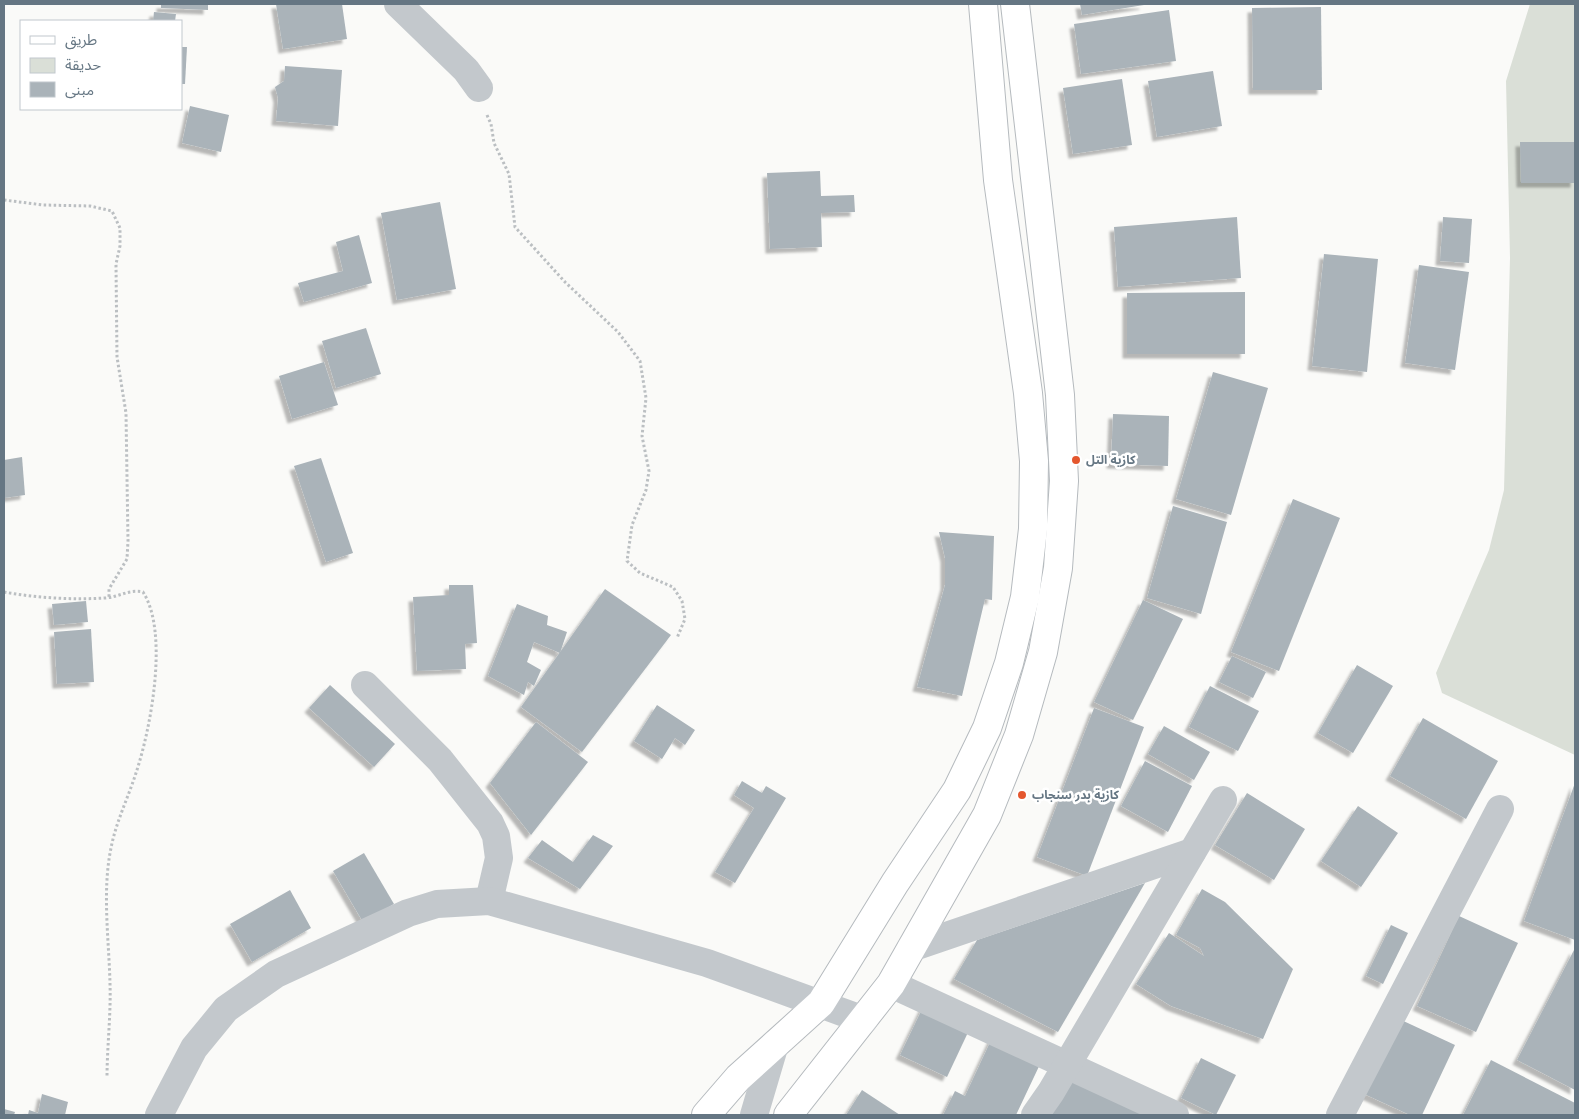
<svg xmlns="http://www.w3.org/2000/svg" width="1579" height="1119" viewBox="0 0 1579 1119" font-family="Quicksand,'Noto Sans Arabic',sans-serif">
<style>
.green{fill:#dadfd7}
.building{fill:#aab3b9;filter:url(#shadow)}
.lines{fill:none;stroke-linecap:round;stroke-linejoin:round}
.primary-casing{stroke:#b5babe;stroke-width:30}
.path{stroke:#bbbfc2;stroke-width:3;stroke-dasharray:2.5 2.5;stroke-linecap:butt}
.minor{stroke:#c3c8cc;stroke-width:28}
.tertiary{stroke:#c3c8cc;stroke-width:28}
.primary{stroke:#fff;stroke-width:28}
.poi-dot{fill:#e4572e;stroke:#fff;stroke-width:2}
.labels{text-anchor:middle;stroke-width:5;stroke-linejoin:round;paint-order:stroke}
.poi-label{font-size:12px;font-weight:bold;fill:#657683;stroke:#fff;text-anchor:start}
</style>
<defs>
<filter id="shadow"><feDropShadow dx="-4.5" dy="4.5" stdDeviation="1" flood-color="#0004"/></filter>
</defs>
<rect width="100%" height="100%" fill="#fafaf8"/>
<polygon class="green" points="1530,4 1575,4 1575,755 1442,693 1436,673 1489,550 1504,490 1510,258 1506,81"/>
<g class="building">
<polygon points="161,4 208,4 208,10 161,8"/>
<polygon points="276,4 342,4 347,39 283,49"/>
<polygon points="1080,4 1144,4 1144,5 1082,15"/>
<polygon points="1321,7 1322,90 1253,90 1252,8"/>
<polygon points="1169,10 1176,61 1081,74 1074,24"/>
<polygon points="154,12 176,14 175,21 153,21"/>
<polygon points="181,47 187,47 185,84 181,84"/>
<polygon points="285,66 342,70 338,126 276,121 278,98 275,87 284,81"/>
<polygon points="1213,71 1222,126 1157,137 1148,81"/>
<polygon points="1122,79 1132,145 1073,154 1063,88"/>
<polygon points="190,106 229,115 221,152 182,143"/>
<polygon points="1520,142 1575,142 1575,183 1521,183"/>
<polygon points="820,171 821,196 854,195 855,212 821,213 822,247 770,249 767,173"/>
<polygon points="440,202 456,289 397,300 381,213"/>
<polygon points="1237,217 1241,278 1118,287 1114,227"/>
<polygon points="1443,217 1472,219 1469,263 1440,261"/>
<polygon points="359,235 372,283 304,302 298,283 343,271 336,242"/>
<polygon points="1324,254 1378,259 1367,372 1312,366"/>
<polygon points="1419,265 1469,272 1455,370 1405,363"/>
<polygon points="1245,292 1245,354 1127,354 1127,293"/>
<polygon points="366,328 381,374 336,388 322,341"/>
<polygon points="324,362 338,405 292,419 279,376"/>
<polygon points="1213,372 1268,388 1231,515 1176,499"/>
<polygon points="1113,414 1169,416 1168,466 1111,464"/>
<polygon points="22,457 25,495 4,498 4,460"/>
<polygon points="321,458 353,553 326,562 294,466"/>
<polygon points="1293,499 1340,518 1279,671 1231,652"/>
<polygon points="1173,506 1227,522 1201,614 1147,598"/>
<polygon points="939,532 994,536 992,600 985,599 962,696 917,687 945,585 945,558"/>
<polygon points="449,585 473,585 477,643 465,644 466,669 417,671 413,597 449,595"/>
<polygon points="605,589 671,635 582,752 521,707"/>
<polygon points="1143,600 1183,619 1133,720 1094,702"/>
<polygon points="86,601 88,622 54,625 52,604"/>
<polygon points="517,604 548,616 547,625 567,632 560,653 534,642 527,662 541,670 534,686 528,682 524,695 488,676"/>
<polygon points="91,629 94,682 57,684 54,632"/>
<polygon points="1232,656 1266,672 1253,698 1219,682"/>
<polygon points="1357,665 1393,686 1353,753 1318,733"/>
<polygon points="330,685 395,744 374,767 309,708"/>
<polygon points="1210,686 1259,711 1238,751 1189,727"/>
<polygon points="657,705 695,730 685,745 675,738 662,759 634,741"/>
<polygon points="1094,708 1144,727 1087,876 1037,857"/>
<polygon points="1423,718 1498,761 1466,819 1390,776"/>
<polygon points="536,722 588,762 531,835 490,783"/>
<polygon points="1164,726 1210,752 1194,780 1148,754"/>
<polygon points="1145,761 1192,786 1168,832 1121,806"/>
<polygon points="742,781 762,793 766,786 786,798 735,883 715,872 754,808 734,795"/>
<polygon points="1575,783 1575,940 1524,921"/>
<polygon points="1247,793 1305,829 1274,880 1215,845"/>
<polygon points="1358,806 1398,833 1361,887 1321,861"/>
<polygon points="593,835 613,846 580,889 528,858 542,840 573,862"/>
<polygon points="364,853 394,904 363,922 333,871"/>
<polygon points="1145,883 1058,1032 954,979 977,940"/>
<polygon points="1202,889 1225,902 1293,969 1263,1039 1171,1006 1136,984 1169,933 1204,956 1200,948 1176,935"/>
<polygon points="290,890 311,928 252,962 230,924"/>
<polygon points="1459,916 1518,943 1476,1032 1417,1006"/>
<polygon points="1391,925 1408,933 1383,984 1366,976"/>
<polygon points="1574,950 1575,950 1575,1090 1517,1060"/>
<polygon points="925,1003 971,1026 947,1077 900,1055"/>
<polygon points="1397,1018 1455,1045 1422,1115 1410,1115 1362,1093"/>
<polygon points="993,1036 1042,1060 1016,1115 943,1115 955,1091 965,1096"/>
<polygon points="1201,1058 1236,1075 1216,1115 1181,1098"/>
<polygon points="1491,1060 1575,1103 1575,1115 1463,1115"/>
<polygon points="1069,1070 1151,1115 1047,1115"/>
<polygon points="862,1090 900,1115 846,1115"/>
<polygon points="42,1094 68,1102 65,1115 28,1115 29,1110 38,1113"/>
<polygon points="4,1109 15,1112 14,1115 4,1115"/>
</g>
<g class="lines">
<g class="primary-casing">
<g id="primary">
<polyline points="706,1115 738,1078 821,1003 895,883 957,790 987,728 1009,663 1025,597 1033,529 1034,461 1028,393 998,180 983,4"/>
<polyline points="788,1115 891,984 987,815 1019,735 1043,652 1058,568 1064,481 1060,395 1015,4"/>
</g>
</g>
<g class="path">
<polyline points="487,115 491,124 494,143 509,174 515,227 565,282 618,332 640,361 646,398 642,436 649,471 646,490 632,525 627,561 640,573 673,587 682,601 685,619 677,638"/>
<polyline points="4,200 43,205 90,206 112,211 120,228 120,246 116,264 117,357 126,413 128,541 127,559 109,589 109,598"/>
<path d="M4,592C37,598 72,600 105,598C120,597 128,589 143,592C169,632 151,728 136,773C128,798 116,822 111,848C102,891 109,940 110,984C111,1015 107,1047 107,1078"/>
</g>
<g class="minor">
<polyline points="398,4 466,70 479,88"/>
<polyline points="365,685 440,760 490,823 496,836 499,858 489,901"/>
<polyline points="911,948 1192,852"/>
<polyline points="891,984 1175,1115"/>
<polyline points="1035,1115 1051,1092 1223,800"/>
<polyline points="1340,1115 1500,809"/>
</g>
<g class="tertiary">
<polyline points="159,1115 194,1048 226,1009 276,974 408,913 437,904 489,901 707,963 864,1020"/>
<polyline points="754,1115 775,1044"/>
</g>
<use href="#primary" class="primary"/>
</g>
<g class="poi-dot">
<circle cx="1076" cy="460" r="5"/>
<circle cx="1022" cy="795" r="5"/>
</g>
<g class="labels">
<g class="poi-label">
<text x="1086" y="464">كازية التل</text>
<text x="1032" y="799">كازية بدر سنجاب</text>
</g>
</g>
<rect width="1579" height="1119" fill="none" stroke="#657683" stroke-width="10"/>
<rect x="20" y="20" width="162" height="90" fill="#ffffff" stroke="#c1c8cd"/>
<rect x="30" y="36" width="25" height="8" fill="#ffffff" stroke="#c1c8cd"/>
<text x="65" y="45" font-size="15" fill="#657683">طريق</text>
<rect x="30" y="58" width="25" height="15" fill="#dadfd7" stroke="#c1c8cd"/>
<text x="65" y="70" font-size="15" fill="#657683">حديقة</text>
<rect x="30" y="82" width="25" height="15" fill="#aab3b9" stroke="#c1c8cd"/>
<text x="65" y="95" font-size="15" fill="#657683">مبنى</text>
</svg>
